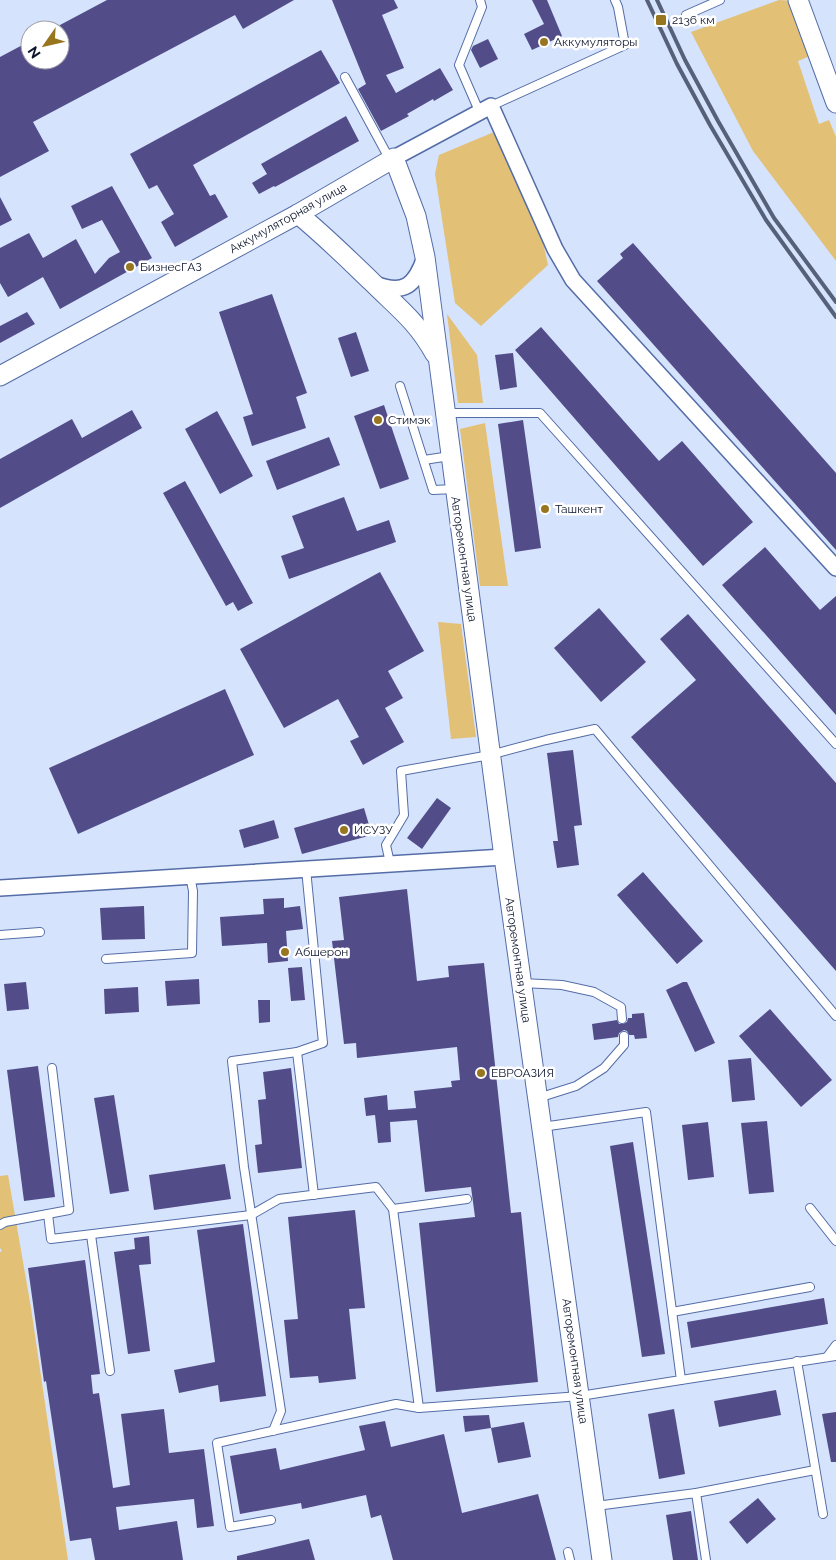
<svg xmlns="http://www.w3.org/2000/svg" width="836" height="1560" viewBox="0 0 836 1560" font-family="Raleway,sans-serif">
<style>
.green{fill:#e2c075}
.building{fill:#524d89}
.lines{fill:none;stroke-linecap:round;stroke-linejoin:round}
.service-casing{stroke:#546da7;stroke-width:10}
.minor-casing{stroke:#546da7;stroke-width:18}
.tertiary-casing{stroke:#546da7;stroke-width:21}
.service{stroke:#fff;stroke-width:8}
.minor{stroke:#fff;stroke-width:15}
.tertiary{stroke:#fff;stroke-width:19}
.rail{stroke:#566179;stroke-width:4}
.poi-dot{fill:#987620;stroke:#fff;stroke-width:2}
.labels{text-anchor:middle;stroke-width:5;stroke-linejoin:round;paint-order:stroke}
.poi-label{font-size:12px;fill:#0c152c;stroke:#fff;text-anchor:start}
.street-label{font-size:12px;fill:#0c152c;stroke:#fff}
</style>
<rect width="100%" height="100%" fill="#d6e3fd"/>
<g class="green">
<polygon points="779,0 794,1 815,54 798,61 819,124 829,120 836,137 836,261 753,151 691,32"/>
<polygon points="494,132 540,229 548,265 481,326 455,303 435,174 439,155"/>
<polygon points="447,314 477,355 483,403 458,403"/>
<polygon points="485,423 508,586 480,586 460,429"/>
<polygon points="438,622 461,624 476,737 451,739"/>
<polygon points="8,1175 31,1308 68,1560 0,1560 0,1252 2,1251 0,1248 0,1176"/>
</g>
<g class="building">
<polygon points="107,0 294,0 243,29 235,15 33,122 49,151 0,177 0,57 30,41 30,60 60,60 60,25"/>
<polygon points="332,0 394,0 398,8 382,15 404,68 386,75 396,93 440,68 453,90 434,101 433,99 407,114 409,116 381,131 358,89 366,84"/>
<polygon points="532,0 547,0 562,36 532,50 524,34 544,24"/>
<polygon points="488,39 498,59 480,68 471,50 473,46"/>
<polygon points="321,50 340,83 193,165 210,196 215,194 228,217 175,247 161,222 174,214 157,185 149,189 130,154"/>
<polygon points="346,116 359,141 275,187 274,186 259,194 252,183 267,174 261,164"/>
<polygon points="112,186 152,258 60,309 43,277 8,297 0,283 0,248 29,233 43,258 76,239 95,274 109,258 120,252 102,220 82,229 71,206"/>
<polygon points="0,197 12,220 0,226"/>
<polygon points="633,243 836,473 836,550 597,281 623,258 620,254"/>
<polygon points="272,294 307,393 296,397 306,428 252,446 243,417 253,414 219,312"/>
<polygon points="27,312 35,324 0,343 0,326"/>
<polygon points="541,327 659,461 682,441 753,522 703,566 515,350"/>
<polygon points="356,332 369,371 351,377 338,338"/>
<polygon points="513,353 517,387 500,390 495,355"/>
<polygon points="384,405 409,479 380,489 354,416"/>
<polygon points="132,410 142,428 0,508 0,459 72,419 82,438"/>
<polygon points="217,411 253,476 220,494 185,429"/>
<polygon points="523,420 541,548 515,552 498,424"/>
<polygon points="329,437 340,465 277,490 266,461"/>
<polygon points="185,481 253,603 238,611 233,602 226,606 163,493"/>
<polygon points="344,497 357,531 389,520 396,542 289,579 281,556 304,548 292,516"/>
<polygon points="765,547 820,610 836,596 836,715 722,585"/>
<polygon points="380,572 424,651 388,671 403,698 385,708 404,742 363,765 350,741 359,737 338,699 284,728 240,649"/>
<polygon points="599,608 646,662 601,702 554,648"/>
<polygon points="688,614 836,783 836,971 631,737 696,680 660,639"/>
<polygon points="225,689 254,755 78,834 49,768"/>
<polygon points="573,750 582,825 574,826 579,865 557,868 553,841 558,841 547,753"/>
<polygon points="437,798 451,808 422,849 407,838"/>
<polygon points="364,808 372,835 302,854 294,828"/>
<polygon points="274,820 279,838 244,848 239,830"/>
<polygon points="643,872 703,941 677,964 617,895"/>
<polygon points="407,889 417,981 449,977 448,966 484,963 511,1213 521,1212 538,1382 436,1392 419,1223 475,1217 471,1187 425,1192 417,1120 390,1122 391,1142 378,1143 375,1115 366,1116 364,1098 387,1095 388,1110 416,1108 414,1091 452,1087 451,1081 460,1080 457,1047 357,1058 356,1043 344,1044 332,941 344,940 339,897"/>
<polygon points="284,898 284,908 300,906 303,929 286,931 288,961 268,963 267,943 222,946 220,917 264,914 263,899"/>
<polygon points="144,906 145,939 102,940 100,908"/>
<polygon points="302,967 305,1000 291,1001 288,968"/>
<polygon points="199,979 200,1004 167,1006 165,981"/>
<polygon points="26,982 29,1009 7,1011 4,984"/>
<polygon points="683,982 687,982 715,1043 695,1052 666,990"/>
<polygon points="138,987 139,1012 105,1014 104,989"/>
<polygon points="258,1000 270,1000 270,1022 259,1023"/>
<polygon points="770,1009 832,1080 801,1107 739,1036"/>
<polygon points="644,1013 647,1038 635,1039 634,1035 629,1035 627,1031 624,1030 619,1033 618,1037 594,1040 592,1024 617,1020 619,1024 623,1024 627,1022 628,1018 632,1018 632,1014"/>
<polygon points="751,1058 755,1100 732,1102 728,1060"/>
<polygon points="38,1066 55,1197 24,1201 7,1070"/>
<polygon points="291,1068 302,1168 258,1173 255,1145 262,1144 258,1100 266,1099 263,1072"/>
<polygon points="114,1095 129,1191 110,1194 94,1098"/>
<polygon points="767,1121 774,1192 749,1194 741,1123"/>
<polygon points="708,1122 714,1177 688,1180 682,1125"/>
<polygon points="633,1142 665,1354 642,1357 610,1146"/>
<polygon points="225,1164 231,1199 154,1210 149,1175"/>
<polygon points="355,1210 365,1308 349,1309 356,1379 319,1383 318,1376 290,1378 284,1320 298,1319 288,1217"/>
<polygon points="243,1224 266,1396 220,1402 218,1385 179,1393 174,1370 215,1362 197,1230"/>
<polygon points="149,1236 151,1264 139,1265 150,1351 128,1354 114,1252 135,1249 134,1238"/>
<polygon points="85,1260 100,1374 91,1375 93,1394 99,1393 113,1488 130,1485 121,1414 164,1409 169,1453 204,1449 214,1526 197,1528 194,1499 116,1507 119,1530 177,1521 183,1560 95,1560 91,1538 70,1541 46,1381 44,1382 28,1268"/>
<polygon points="824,1298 828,1324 691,1348 687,1322"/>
<polygon points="776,1390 781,1415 719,1427 714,1401"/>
<polygon points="674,1409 685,1474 659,1479 648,1414"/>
<polygon points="836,1412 836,1462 831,1462 822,1414"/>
<polygon points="489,1415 491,1428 465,1432 463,1416"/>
<polygon points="385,1421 391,1447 444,1434 462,1513 538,1494 556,1560 393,1560 381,1515 371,1518 366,1495 302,1509 301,1503 240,1514 230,1456 276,1448 280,1470 365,1450 359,1426"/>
<polygon points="524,1422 531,1457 498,1463 491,1428"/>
<polygon points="758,1498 776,1519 747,1544 729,1522"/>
<polygon points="691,1511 698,1560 673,1560 666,1515"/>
<polygon points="309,1539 315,1560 237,1560 237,1556"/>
</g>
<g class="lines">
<g class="service-casing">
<g id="service">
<polyline points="686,15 720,0"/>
<polyline points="345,77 390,160"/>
<polyline points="491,106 625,45 618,7 615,0"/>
<polyline points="479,111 459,65 482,7 480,0"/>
<polyline points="400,386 433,490 455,489"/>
<polyline points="447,413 540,413 836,744"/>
<polyline points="424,460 450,456"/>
<polyline points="390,863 386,845 404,815 401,771 490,755 546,740 595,729 836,1016"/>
<polyline points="0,935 40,932"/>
<polyline points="106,959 192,953 193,891 190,876"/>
<polyline points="522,983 562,985 594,992 621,1007 622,1019"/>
<polyline points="297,1052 314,1195"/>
<polyline points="538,1098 576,1086 604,1068 624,1045 624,1036"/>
<polyline points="810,1208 836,1241"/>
<polyline points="393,1209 419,1408"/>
<polyline points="48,1214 51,1239 251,1215 279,1199 376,1187 393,1209 467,1199"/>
<polyline points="0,1225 5,1222 69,1210 52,1068"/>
<polyline points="91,1235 110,1371"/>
<polyline points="672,1312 810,1287"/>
<polyline points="827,1357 836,1345"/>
<polyline points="797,1361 823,1514"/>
<polyline points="681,1380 836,1356"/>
<polyline points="273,1431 281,1411 244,1167 232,1061 297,1052 323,1043 306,869"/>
<polyline points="696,1493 815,1470"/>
<polyline points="596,1506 696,1493 706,1560"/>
<polyline points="271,1520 230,1527 217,1443 396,1404 419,1408 580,1396 681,1380 646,1112 542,1127"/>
<polyline points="568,1552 570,1560"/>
</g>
</g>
<g class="minor-casing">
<g id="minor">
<polyline points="394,158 491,106 555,249 573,280 836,568"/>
<path d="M375,284C404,295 415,286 425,257"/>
<polyline points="0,888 504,857"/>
</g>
</g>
<g class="tertiary-casing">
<g id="tertiary">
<polyline points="798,0 836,103"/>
<path d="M298,214C325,236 347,258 372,282C397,307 417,321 435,354"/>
<polyline points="0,376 298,214 394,158 416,216 425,257 504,857 602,1560"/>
</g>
</g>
<use href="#service" class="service"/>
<use href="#minor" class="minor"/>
<use href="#tertiary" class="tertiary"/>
<g class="rail">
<polyline points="647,0 677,64 710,125 766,220 836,317"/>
<polyline points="657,0 685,60 718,121 774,218 836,302"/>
</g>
</g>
<g class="poi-dot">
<rect x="655" y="14" width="12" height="12" rx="2.5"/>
<circle cx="544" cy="42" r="5"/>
<circle cx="130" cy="267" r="5"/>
<circle cx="378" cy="420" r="5"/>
<circle cx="545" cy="509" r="5"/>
<circle cx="344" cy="830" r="5"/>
<circle cx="285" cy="952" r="5"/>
<circle cx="481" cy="1073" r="5"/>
</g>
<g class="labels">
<g class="poi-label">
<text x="672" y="24">2136 км</text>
<text x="554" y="46">Аккумуляторы</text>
<text x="140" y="271">БизнесГАЗ</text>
<text x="388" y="424">Стимэк</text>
<text x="555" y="513">Ташкент</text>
<text x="354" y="834">ИСУЗУ</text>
<text x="295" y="956">Абшерон</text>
<text x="491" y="1077">ЕВРОАЗИЯ</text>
</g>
<g class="street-label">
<text transform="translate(288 218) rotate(-29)" y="4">Аккумуляторная улица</text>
<text transform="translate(464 559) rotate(82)" y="4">Авторемонтная улица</text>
<text transform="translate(518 960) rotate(82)" y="4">Авторемонтная улица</text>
<text transform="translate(575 1361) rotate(82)" y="4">Авторемонтная улица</text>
</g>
</g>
<g transform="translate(45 45) rotate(236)"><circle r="24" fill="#ffffff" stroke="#9ea1ab"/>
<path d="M0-4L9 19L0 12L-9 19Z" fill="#987620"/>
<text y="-8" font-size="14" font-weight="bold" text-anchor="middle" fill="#0c152c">N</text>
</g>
</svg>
